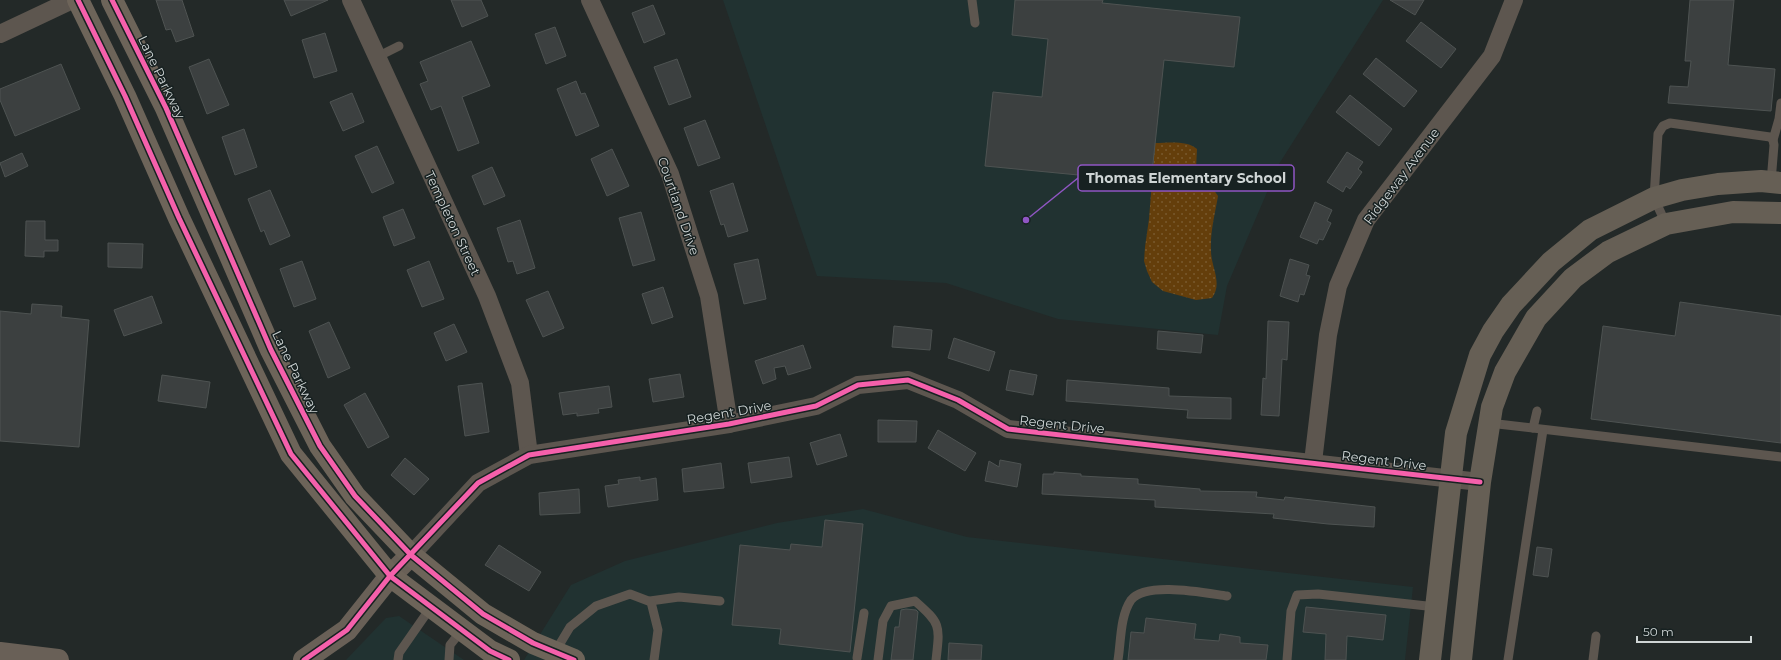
<svg xmlns="http://www.w3.org/2000/svg" width="1781" height="660" viewBox="0 0 1781 660" font-family="Montserrat,sans-serif">
<style>
.built{fill:#213231}
.park{fill:url(#park-dots)}
.building{fill:#3c4040;stroke:#4e5352}
.lines{fill:none;stroke-linecap:round;stroke-linejoin:round}
.lane{stroke:#5d564f;stroke-width:9}
.street{stroke:#5d564f;stroke-width:18}
.secondary{stroke:#696057;stroke-width:22}
.primary{stroke:#665f55;stroke-width:22}
.highway{stroke:#6d6459;stroke-width:22}
.cycleway-casing{stroke:#172121;stroke-width:8}
.cycleway{stroke:#f560ab;stroke-width:5}
.labels{text-anchor:middle;stroke-width:3;stroke-linejoin:round;paint-order:stroke}
.street-label{font-size:13px;fill:#cfd5d5;stroke:#172121}
.leader{fill:none;stroke:#9056c4;stroke-width:1.5}
.callout-dot{fill:#9056c4;stroke:#172121;stroke-width:1.5}
.callout{fill:#172121;stroke:#9056c4;stroke-width:1.5}
.callout-label{font-size:14px;text-anchor:middle;font-weight:bold;fill:#cfd5d5}
</style>
<defs>
<pattern id="park-dots" width="8" height="8" patternUnits="userSpaceOnUse"><rect width="8" height="8" fill="#643e0b"/><path d="M2 2h.1M6 6h.1" fill="none" stroke="#79592e" stroke-width="1.8" stroke-linecap="round"/></pattern>
</defs>
<rect width="100%" height="100%" fill="#232928"/>
<g class="built">
<polygon points="723,0 1383,0 1279,164 1227,286 1218,335 1058,319 946,283 817,276"/>
<polygon points="863,509 967,537 1413,587 1405,660 524,660 571,585 625,561 777,523"/>
<polygon points="399,616 464,660 346,660 386,618"/>
</g>
<path class="park" d="M1155,143C1168,143 1187,140 1197,149L1196,169L1201,177L1209,183L1218,196C1215,214 1210,232 1211,251C1211,267 1223,283 1212,298L1196,300L1163,291L1152,282L1147,271L1144,261L1145,247L1149,219Z"/>
<g class="building">
<polygon points="156,0 182,0 194,36 176,42 171,29 166,30"/>
<polygon points="284,0 328,0 291,16"/>
<polygon points="451,0 481,0 488,16 462,27"/>
<polygon points="1015,0 1103,0 1102,3 1240,17 1234,67 1164,60 1151,182 985,166 993,92 1042,97 1048,39 1012,35"/>
<polygon points="1390,0 1424,0 1415,15"/>
<polygon points="1690,0 1734,0 1728,65 1775,69 1771,111 1668,103 1670,86 1688,87 1691,61 1685,61"/>
<polygon points="653,5 665,34 644,43 632,13"/>
<polygon points="1421,22 1456,49 1441,68 1406,41"/>
<polygon points="555,27 566,56 546,64 535,34"/>
<polygon points="325,33 337,71 314,78 302,40"/>
<polygon points="471,41 490,86 462,97 479,143 458,151 441,106 431,110 420,84 428,81 420,62"/>
<polygon points="1376,58 1417,91 1404,107 1363,74"/>
<polygon points="209,59 229,105 207,114 189,67"/>
<polygon points="677,59 691,97 669,105 654,67"/>
<polygon points="61,64 80,109 15,136 0,100 0,89"/>
<polygon points="576,81 581,94 585,93 599,126 576,136 557,89"/>
<polygon points="352,93 364,122 343,131 330,102"/>
<polygon points="1350,95 1392,129 1379,146 1336,112"/>
<polygon points="705,120 720,158 698,166 684,128"/>
<polygon points="244,129 257,167 235,175 222,137"/>
<polygon points="377,146 394,183 372,193 355,156"/>
<polygon points="612,149 629,186 607,196 591,159"/>
<polygon points="1347,152 1363,162 1358,169 1362,172 1350,189 1346,186 1343,192 1327,182"/>
<polygon points="22,153 28,166 5,177 0,163"/>
<polygon points="492,167 505,196 484,205 472,176"/>
<polygon points="733,183 748,231 728,237 724,224 721,225 710,191"/>
<polygon points="270,190 290,236 270,245 264,230 261,232 248,199"/>
<polygon points="1315,202 1332,210 1327,221 1331,223 1323,240 1319,239 1317,244 1300,237"/>
<polygon points="403,209 415,238 394,246 383,217"/>
<polygon points="641,212 655,260 633,266 619,218"/>
<polygon points="520,220 535,268 517,274 513,261 508,262 497,228"/>
<polygon points="26,221 45,221 45,240 58,240 58,251 44,251 44,257 25,256"/>
<polygon points="108,243 143,244 142,268 108,267"/>
<polygon points="758,259 766,299 744,304 734,264"/>
<polygon points="1290,259 1309,265 1306,275 1310,276 1304,295 1300,294 1298,302 1280,296"/>
<polygon points="302,261 316,299 294,307 280,269"/>
<polygon points="429,261 444,299 422,307 407,270"/>
<polygon points="663,287 673,317 652,324 642,294"/>
<polygon points="548,291 564,328 543,337 526,300"/>
<polygon points="152,296 162,323 124,336 114,310"/>
<polygon points="1680,302 1781,316 1781,443 1591,419 1603,326 1675,336"/>
<polygon points="32,304 62,306 61,317 89,320 79,447 0,441 0,311 31,314"/>
<polygon points="1268,321 1289,322 1287,360 1282,359 1279,416 1261,415 1263,378 1266,379"/>
<polygon points="329,322 350,368 328,378 309,331"/>
<polygon points="454,324 467,352 446,361 434,333"/>
<polygon points="894,326 932,330 930,350 892,347"/>
<polygon points="1158,331 1203,335 1201,353 1157,349"/>
<polygon points="954,338 995,352 989,371 948,358"/>
<polygon points="803,345 811,368 788,375 785,366 774,368 776,379 763,384 755,361"/>
<polygon points="1010,370 1037,375 1033,395 1006,390"/>
<polygon points="680,374 684,397 653,402 649,379"/>
<polygon points="162,375 210,382 206,408 158,401"/>
<polygon points="1067,380 1169,388 1169,396 1231,398 1231,419 1187,418 1188,410 1066,401"/>
<polygon points="482,383 489,432 465,436 458,386"/>
<polygon points="609,386 612,407 598,409 599,413 577,416 577,413 563,415 559,393"/>
<polygon points="365,393 389,437 368,448 344,405"/>
<polygon points="878,420 917,421 916,442 878,442"/>
<polygon points="938,430 976,453 965,471 928,448"/>
<polygon points="840,434 847,456 817,465 810,443"/>
<polygon points="789,457 792,477 751,483 748,463"/>
<polygon points="405,458 429,479 414,495 391,475"/>
<polygon points="1000,460 1021,464 1017,487 985,481 989,461 999,467"/>
<polygon points="721,463 724,488 684,492 682,469"/>
<polygon points="1054,472 1081,474 1081,476 1138,479 1138,484 1200,489 1200,491 1257,492 1256,497 1284,500 1285,497 1375,507 1374,527 1328,524 1273,518 1274,514 1155,507 1155,500 1042,494 1043,474 1054,474"/>
<polygon points="640,477 640,481 656,478 658,500 608,507 605,486 619,484 618,480"/>
<polygon points="579,489 580,513 540,515 539,493"/>
<polygon points="825,520 863,524 850,652 779,644 781,629 732,625 740,545 790,550 791,544 822,547"/>
<polygon points="499,545 541,572 529,591 485,565"/>
<polygon points="1537,547 1552,549 1548,577 1533,575"/>
<polygon points="1306,607 1386,615 1383,640 1347,636 1346,660 1325,660 1326,634 1303,632"/>
<polygon points="906,609 916,610 918,612 913,660 891,660 895,627 899,627 901,610"/>
<polygon points="1146,618 1196,624 1194,639 1219,641 1220,634 1240,637 1240,643 1268,645 1266,660 1128,660 1131,632 1144,633"/>
<polygon points="949,643 982,645 981,660 948,660"/>
</g>
<g class="lines">
<g class="lane">
<polyline points="972,0 975,23"/>
<polyline points="377,57 399,46"/>
<polyline points="1773,140 1779,119 1781,103"/>
<polyline points="1666,224 1654,198 1658,134 1663,126 1670,123 1770,137 1773,140 1774,145 1771,182"/>
<polyline points="1489,423 1781,457"/>
<polyline points="1533,428 1537,411"/>
<polyline points="650,601 679,597 720,601"/>
<polyline points="555,652 570,627 596,606 630,594 651,602 658,630 654,660"/>
<polyline points="857,658 864,613"/>
<polyline points="398,660 399,653 431,607"/>
<polyline points="449,660 450,645 462,630"/>
<path d="M878,660L883,621L891,606L915,601C941,624 940,625 936,660"/>
<path d="M1118,660C1121,642 1120,616 1131,600C1146,581 1205,593 1227,596"/>
<polyline points="1287,660 1291,611 1297,595 1318,594 1436,607"/>
<polyline points="1508,660 1543,430"/>
<polyline points="1593,660 1596,636"/>
</g>
<g class="street">
<polyline points="351,0 487,296 520,383 529,455"/>
<polyline points="590,0 670,174 709,296 729,424"/>
<polyline points="0,34 72,0"/>
<polyline points="1313,462 1328,335 1338,286 1366,220 1492,56 1514,0"/>
<polyline points="411,555 478,483 529,455 729,424 816,406 858,385 908,380 958,400 1008,429 1480,482"/>
</g>
<g class="secondary">
<polyline points="0,653 58,660"/>
<polyline points="304,660 347,630 390,576 411,555"/>
</g>
<g class="primary">
<polyline points="1430,660 1456,433 1480,355 1493,331 1511,305 1551,262 1590,230 1654,198 1682,190 1718,184 1761,181 1781,183"/>
<polyline points="1461,660 1480,482 1492,407 1505,372 1536,318 1573,278 1608,252 1666,224 1733,212 1781,213"/>
</g>
<g class="highway">
<polyline points="78,0 125,96 179,218 291,454 390,576 490,651 509,660"/>
<polyline points="112,0 166,108 271,350 320,446 355,496 411,555 483,614 533,643 574,660"/>
</g>
<g class="cycleway-casing">
<g id="cycleway">
<polyline points="78,0 125,96 179,218 291,454 390,576 490,651 509,660"/>
<polyline points="112,0 166,108 271,350 320,446 355,496 411,555 483,614 533,643 574,660"/>
<polyline points="304,660 347,630 390,576 478,483 529,455 729,424 816,406 858,385 908,380 958,400 1008,429 1480,482"/>
</g>
</g>
<use href="#cycleway" class="cycleway"/>
</g>
<g class="labels">
<g class="street-label">
<text transform="translate(162 77) rotate(64)" y="5">Lane Parkway</text>
<text transform="translate(1401 176) rotate(-53)" y="5">Ridgeway Avenue</text>
<text transform="translate(679 206) rotate(71)" y="5">Courtland Drive</text>
<text transform="translate(453 223) rotate(65)" y="5">Templeton Street</text>
<text transform="translate(296 372) rotate(64)" y="5">Lane Parkway</text>
<text transform="translate(729 412) rotate(-10)" y="5">Regent Drive</text>
<text transform="translate(1062 424) rotate(6)" y="5">Regent Drive</text>
<text transform="translate(1384 460) rotate(7)" y="5">Regent Drive</text>
</g>
</g>
<path class="leader" d="M1026 220L1078 178"/>
<circle class="callout-dot" cx="1026" cy="220" r="4"/>
<rect class="callout" x="1078" y="165" width="216" height="26" rx="4"/>
<g class="callout-label">
<text x="1186" y="183">Thomas Elementary School</text>
</g>
<path d="M1637 636v6h114v-6" fill="none" stroke="#cfd5d5" stroke-width="2"/>
<text x="1643" y="636" font-size="12" fill="#cfd5d5" stroke="#172121" stroke-width="3" paint-order="stroke">50 m</text>
</svg>
